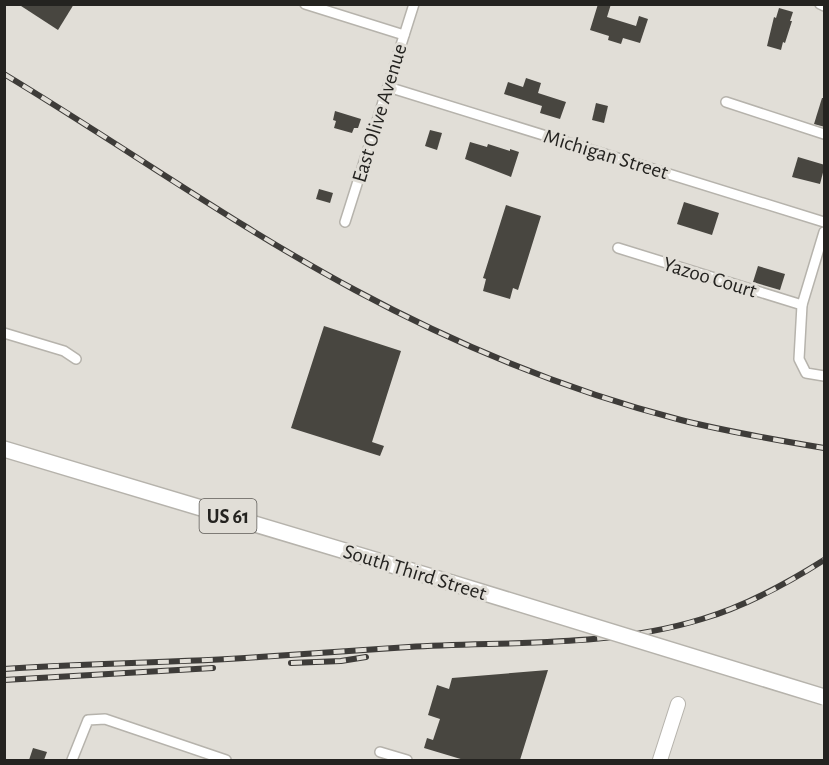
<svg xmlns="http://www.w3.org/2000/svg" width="829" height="765" viewBox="0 0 829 765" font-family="'Alegreya Sans',sans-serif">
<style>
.building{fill:#484640}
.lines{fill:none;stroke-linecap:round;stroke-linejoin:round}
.street-casing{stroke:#b6b3ac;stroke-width:12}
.secondary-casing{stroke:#b6b3ac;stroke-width:16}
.primary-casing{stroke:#b6b3ac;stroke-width:18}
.street{stroke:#fff;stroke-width:9}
.secondary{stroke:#fff;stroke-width:14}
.primary{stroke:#fff;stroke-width:15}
.rail-casing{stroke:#3e3c39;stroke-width:6}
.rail{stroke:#e1ded7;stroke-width:4;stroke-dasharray:11;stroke-linecap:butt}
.primary-bridge-casing{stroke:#b6b3ac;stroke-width:18;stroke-linecap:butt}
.primary-bridge{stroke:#fff;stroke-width:15}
.labels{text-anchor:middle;stroke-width:6;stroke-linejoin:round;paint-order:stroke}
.shield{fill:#e1ded7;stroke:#5d5b57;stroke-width:1.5}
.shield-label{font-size:20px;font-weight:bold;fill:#242320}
.street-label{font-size:21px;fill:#242320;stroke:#e1ded7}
</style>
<rect width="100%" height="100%" fill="#e1ded7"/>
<g class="building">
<polygon points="18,4 74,4 58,30"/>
<polygon points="598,4 611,4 607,17 636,26 639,16 648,19 640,43 623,38 621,44 608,40 609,36 590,30"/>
<polygon points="779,8 793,12 790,21 792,21 785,43 783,42 781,50 767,46 774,17 776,18"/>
<polygon points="526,78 541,83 538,93 566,102 560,119 540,113 542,106 504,94 508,82 523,87"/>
<polygon points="822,98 825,98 825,127 814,124"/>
<polygon points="596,103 608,106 604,123 592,120"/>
<polygon points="335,111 361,119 358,128 354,128 352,133 334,128 336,121 333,120"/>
<polygon points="430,130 442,133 437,150 425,146"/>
<polygon points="470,142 487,147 488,144 510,151 510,149 519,152 511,177 465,159"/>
<polygon points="798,157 825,165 820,184 792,177"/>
<polygon points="319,189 333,193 330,203 316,199"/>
<polygon points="684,202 719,213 712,235 677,224"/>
<polygon points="506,205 541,216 518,290 513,288 510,299 483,291 486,279 483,278"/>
<polygon points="758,266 785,274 780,290 753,282"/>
<polygon points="324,326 401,351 372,442 384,446 380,456 291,428"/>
<polygon points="548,670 520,760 464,760 424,748 427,738 433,740 440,719 428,715 437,685 449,689 452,678"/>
<polygon points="33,748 47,752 44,760 29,760"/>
</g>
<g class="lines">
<g class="street-casing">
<g id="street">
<polyline points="305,4 404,35"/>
<polyline points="820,4 824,6"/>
<polyline points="388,87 824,222"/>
<polyline points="726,102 824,134"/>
<polyline points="345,222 414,4"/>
<polyline points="824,232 802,305 799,359 806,373 824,376"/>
<polyline points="618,248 802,305"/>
<polyline points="4,333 64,351 76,359"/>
<polyline points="380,752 407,760"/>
<polyline points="72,760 88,720 105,719 226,760"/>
</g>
</g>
<g class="secondary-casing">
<polyline id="secondary" points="660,760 678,704"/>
</g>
<g class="primary-casing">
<polyline id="primary" points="4,449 452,583"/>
</g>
<use href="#street" class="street"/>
<use href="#secondary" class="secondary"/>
<use href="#primary" class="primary"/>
<g class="rail-casing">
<g id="rail">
<path d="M4,74C122,145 234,225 355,290C457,345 568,391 681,420C728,432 777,440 824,448"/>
<polyline points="291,663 341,661 366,657"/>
<path d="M4,669C89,663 174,663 259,657C309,654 359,650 409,647C506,641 608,648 702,619C746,606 786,584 824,560"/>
<polyline points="4,680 213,668"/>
</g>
</g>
<use href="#rail" class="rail"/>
<g class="primary-bridge-casing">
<polyline id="primary-bridge" points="452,583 824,697"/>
</g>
<use href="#primary-bridge" class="primary-bridge"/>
</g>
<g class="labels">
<rect class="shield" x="199.5" y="499" width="57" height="34" rx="4.5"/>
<g class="shield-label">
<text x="228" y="523">US 61</text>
</g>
<g class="street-label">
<text transform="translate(379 113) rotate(-73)" y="7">East Olive Avenue</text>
<text transform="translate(606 154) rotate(17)" y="7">Michigan Street</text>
<text transform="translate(710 277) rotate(17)" y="7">Yazoo Court</text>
<text transform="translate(415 572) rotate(17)" y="7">South Third Street</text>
</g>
</g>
<rect width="829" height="765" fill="none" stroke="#242320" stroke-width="12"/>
</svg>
